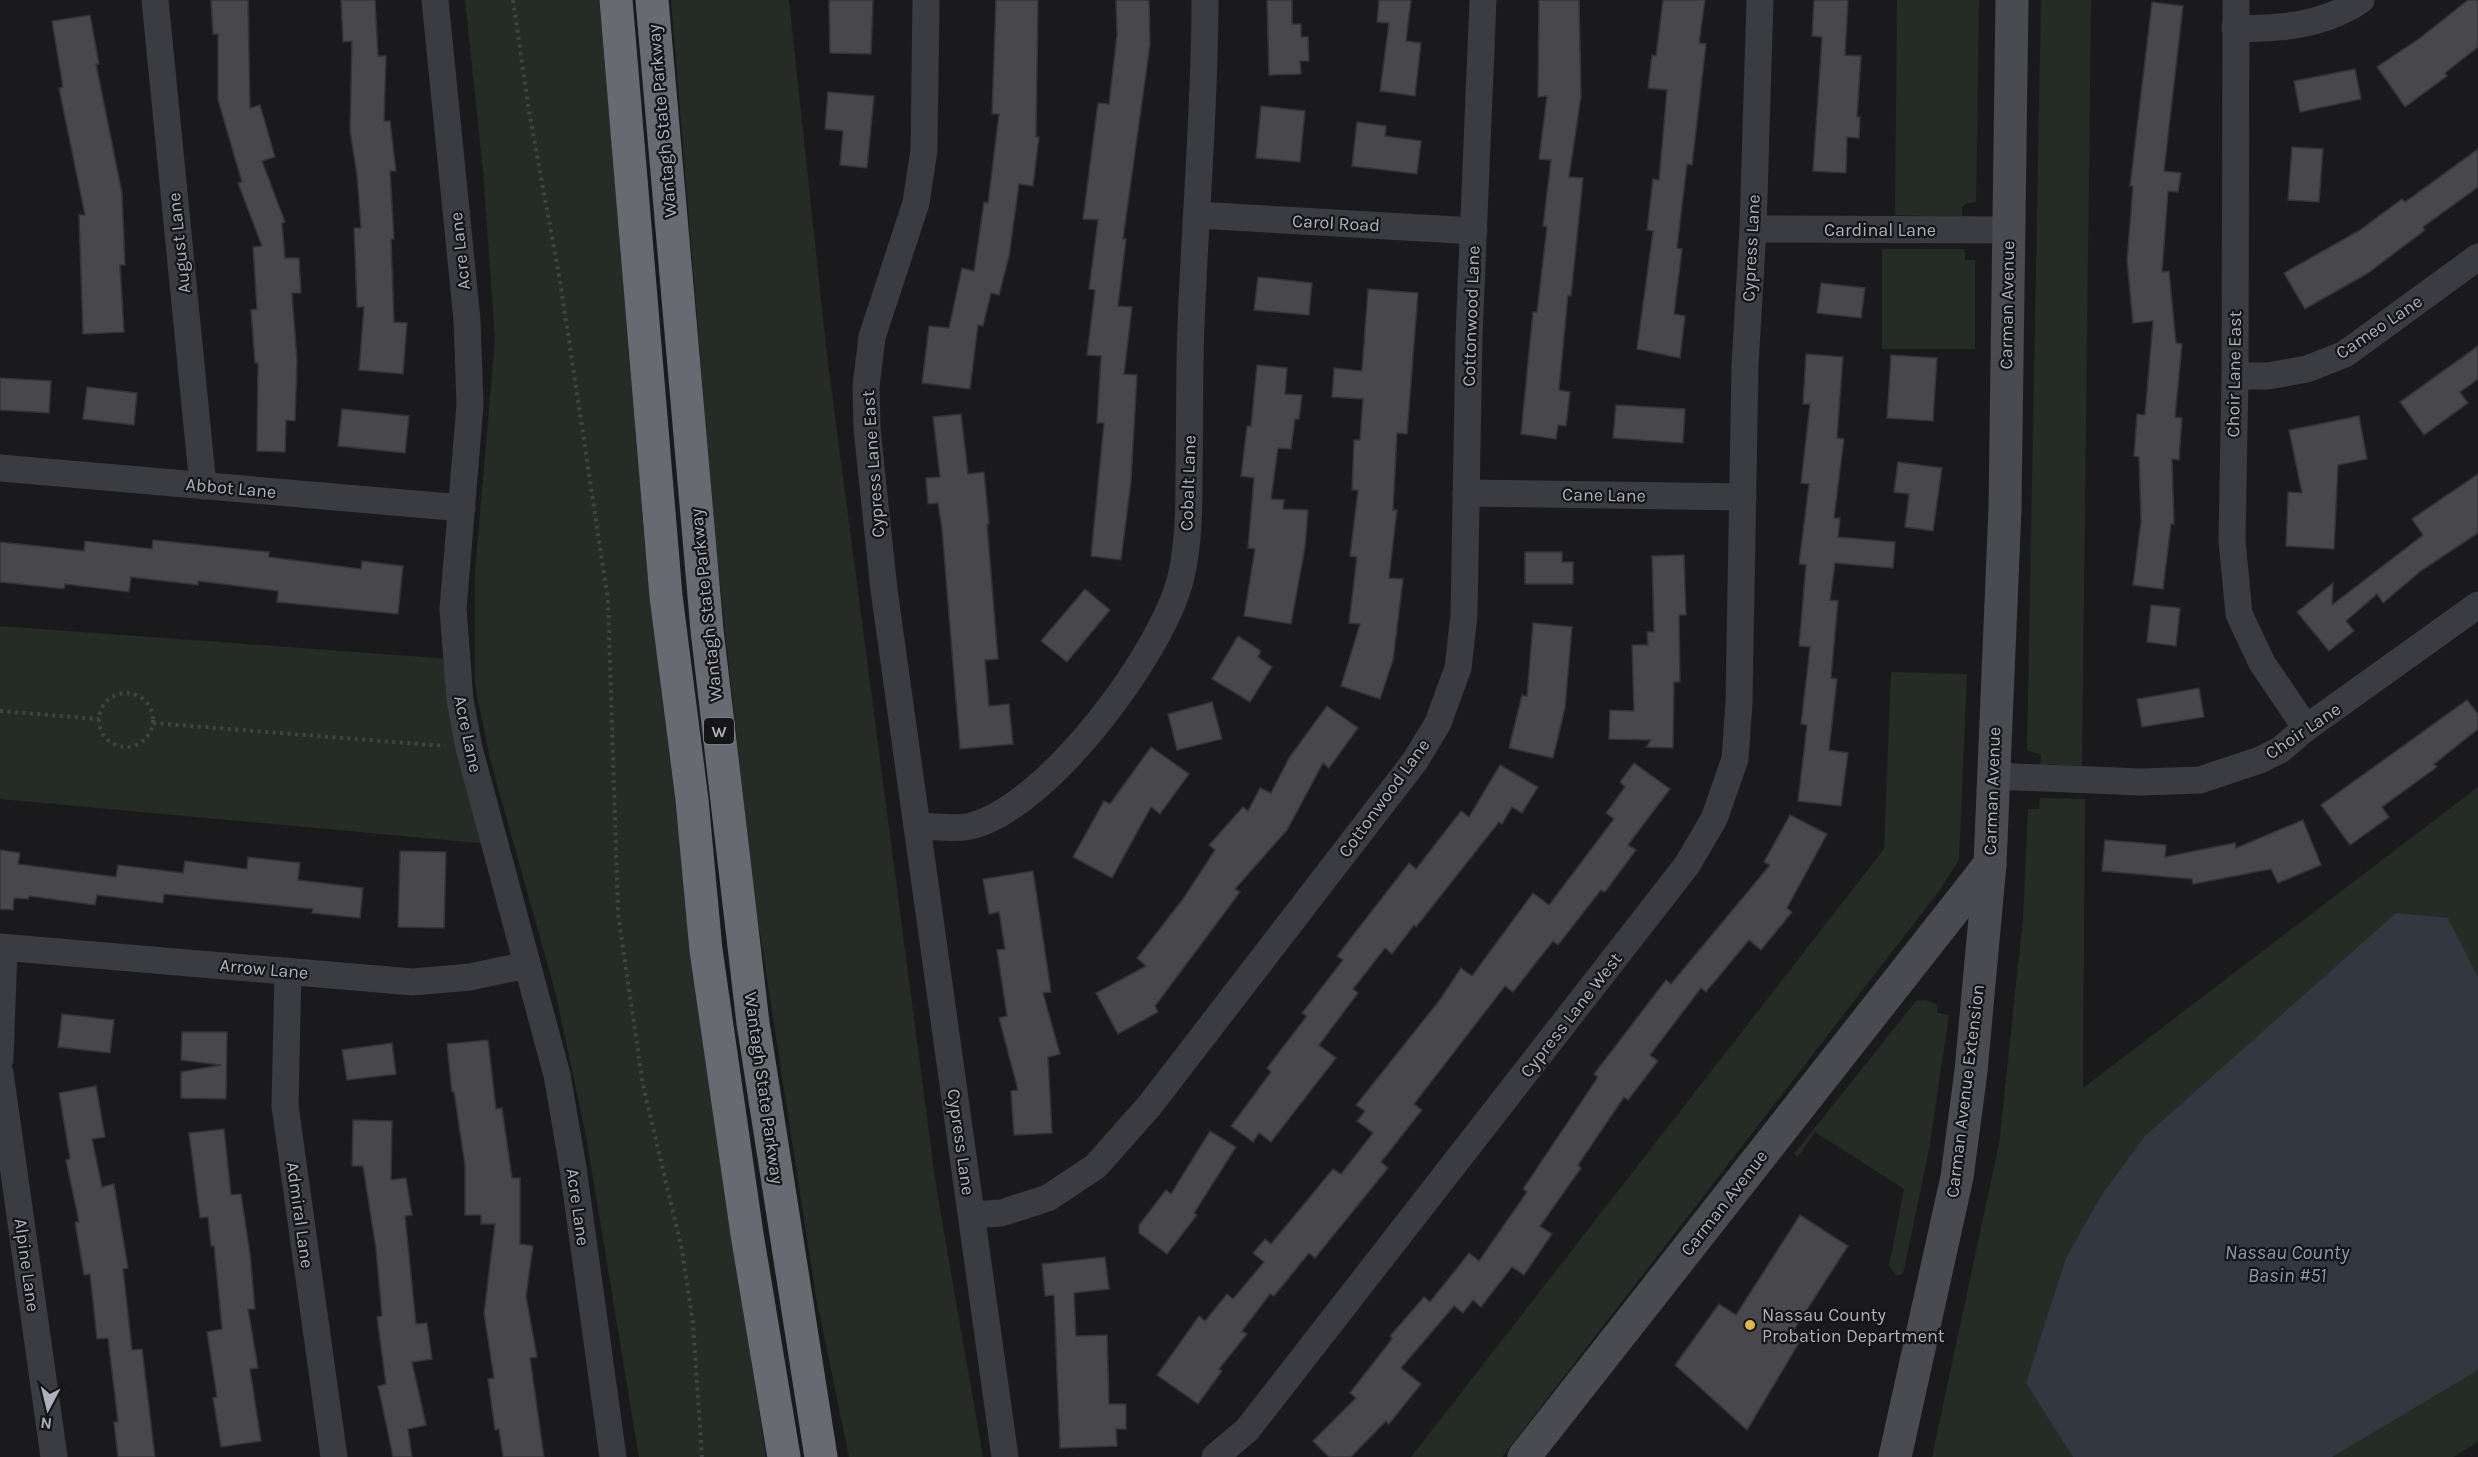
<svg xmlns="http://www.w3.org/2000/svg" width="2478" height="1457" viewBox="0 0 2478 1457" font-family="Karla,sans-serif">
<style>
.green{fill:#242c25}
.water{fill:#31383f}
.building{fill:#47474c;stroke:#343438;stroke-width:1.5}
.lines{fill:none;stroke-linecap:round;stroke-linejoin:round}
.path{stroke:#414348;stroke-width:4;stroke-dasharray:3 4.5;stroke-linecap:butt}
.street{stroke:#3b3c41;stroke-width:27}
.secondary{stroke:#494b50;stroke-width:33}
.highway{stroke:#686a71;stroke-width:33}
.poi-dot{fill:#e3b84b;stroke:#151517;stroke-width:2}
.labels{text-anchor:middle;stroke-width:4.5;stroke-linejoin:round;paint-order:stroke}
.shield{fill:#151517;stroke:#808289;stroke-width:1.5}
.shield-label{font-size:16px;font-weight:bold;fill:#aeb1ba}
.street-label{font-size:18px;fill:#aeb1ba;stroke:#151517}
.poi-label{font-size:18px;fill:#aeb1ba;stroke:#151517;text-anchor:start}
.water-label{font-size:20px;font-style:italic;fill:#889cb2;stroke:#151517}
</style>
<rect width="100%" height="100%" fill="#1a1a1c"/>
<g class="green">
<polygon points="465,0 599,0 661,691 720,1156 766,1457 639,1457 586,1136 556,995 490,759 475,685 475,571 495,339 483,171"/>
<polygon points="671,0 789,0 827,355 936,1186 983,1457 849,1457 816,1297 754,894 716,549"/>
<polygon points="1897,0 1979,0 1976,202 1967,203 1962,207 1962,217 1895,215"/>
<polygon points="2041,0 2091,0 2082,766 2040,764 2041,755 2027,750"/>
<polygon points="1882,249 1965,249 1965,260 1975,260 1975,349 1882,349"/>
<polygon points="0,626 451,659 489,844 0,799"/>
<polygon points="1891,672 1967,674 1959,860 1939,891 1502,1457 1411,1457 1884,849"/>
<polygon points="2478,787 2478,1442 2453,1457 1932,1457 1999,1144 2023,919 2028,809 2039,809 2040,798 2085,799 2083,1088"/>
<polygon points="1926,1000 1936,1004 1938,1013 1949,1015 1929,1150 1903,1274 1897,1276 1889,1266 1904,1189 1815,1132 1798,1157 1794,1154 1916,1001"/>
</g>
<polygon class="water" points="2396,913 2448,918 2478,977 2478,1370 2332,1457 2073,1457 2026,1383 2066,1258 2101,1196 2144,1137"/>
<g class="building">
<polygon points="211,0 248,0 250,108 260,105 275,157 262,161 285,222 282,223 285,258 299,258 301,293 292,293 297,361 295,421 286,420 285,452 257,451 258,363 255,363 251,310 257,309 253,247 262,246 238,183 242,182 218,100 218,34 213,34"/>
<polygon points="341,0 375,0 378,56 386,56 384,121 390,121 396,171 390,171 394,239 391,239 394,322 407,323 403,374 359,370 364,307 357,307 354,228 361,228 357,175 350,131 352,41 343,42"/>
<polygon points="829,0 873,0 871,54 830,53"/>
<polygon points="996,0 1038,0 1036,137 1039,137 1033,186 1019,184 1009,256 999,295 991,293 983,326 978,325 970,389 922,383 929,326 949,328 962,268 974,271 984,202 988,203 999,114 992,114"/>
<polygon points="1116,0 1149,0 1150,44 1123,239 1126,239 1118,306 1132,307 1124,374 1137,375 1131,481 1121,560 1091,556 1104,423 1097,423 1101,356 1087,355 1095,290 1089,289 1098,220 1083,219 1098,103 1109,104 1117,35"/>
<polygon points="1267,0 1292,0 1292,24 1301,24 1301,37 1308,37 1309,61 1300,61 1301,74 1269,75"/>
<polygon points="1379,0 1411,0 1406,41 1421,43 1415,96 1380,91 1389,23 1377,22"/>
<polygon points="1539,0 1579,0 1581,96 1569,177 1583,178 1571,296 1568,295 1559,390 1570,392 1566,426 1558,425 1556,439 1521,434 1533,312 1537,312 1547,227 1543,226 1551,160 1539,159 1547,96 1538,97"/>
<polygon points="1663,0 1705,0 1699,43 1706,44 1692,165 1687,164 1677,248 1682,249 1674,314 1685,316 1680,358 1637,349 1653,231 1647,230 1653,179 1659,180 1667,90 1648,88 1652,55 1656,56"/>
<polygon points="1814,0 1848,0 1845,55 1861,56 1857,117 1860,117 1859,138 1847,137 1846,173 1813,171 1822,37 1812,36"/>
<polygon points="2468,0 2478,0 2478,47 2445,73 2447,76 2405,107 2377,67 2420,38"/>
<polygon points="2152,2 2183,6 2164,171 2181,173 2178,192 2168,191 2162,272 2169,271 2176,343 2182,344 2175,417 2182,418 2179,460 2172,459 2174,524 2171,524 2163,589 2133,585 2141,521 2139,457 2134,456 2137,414 2145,415 2153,321 2133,323 2127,261 2133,186 2130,186"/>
<polygon points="90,15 99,64 96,64 122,193 125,265 120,265 124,332 83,334 79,215 85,215 59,88 63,87 52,21"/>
<polygon points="2355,69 2361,99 2300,112 2294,81"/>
<polygon points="828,92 874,96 867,168 840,165 843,131 825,129"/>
<polygon points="1261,106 1305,111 1300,162 1256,158"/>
<polygon points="1357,122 1386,126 1385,136 1421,141 1417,174 1352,166"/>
<polygon points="2292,147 2323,149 2319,202 2288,200"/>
<polygon points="2478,149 2478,187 2423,227 2425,230 2368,273 2305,309 2284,273 2360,230 2402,199 2405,202"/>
<polygon points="1258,277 1312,283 1309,315 1254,310"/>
<polygon points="1821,283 1865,288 1861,318 1817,313"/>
<polygon points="1368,289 1418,293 1407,434 1397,433 1393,510 1397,510 1389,578 1403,579 1393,660 1380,699 1341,686 1360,624 1349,623 1357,557 1350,556 1358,490 1352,490 1354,440 1360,440 1363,399 1332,397 1334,368 1362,371"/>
<polygon points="2478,346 2478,379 2460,392 2468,403 2424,435 2400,402"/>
<polygon points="1806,354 1843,357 1837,438 1844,439 1834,518 1840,518 1838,537 1895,542 1893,568 1835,563 1830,600 1838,601 1831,678 1837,679 1829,750 1848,753 1841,806 1798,801 1807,725 1801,724 1810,647 1799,646 1806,565 1799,564 1809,484 1801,483 1810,404 1803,404"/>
<polygon points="1891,355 1937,358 1933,421 1887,418"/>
<polygon points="1257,365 1287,368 1285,394 1302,395 1299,419 1295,419 1291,449 1278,448 1271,499 1284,500 1283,509 1308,510 1305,547 1291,624 1244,616 1255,549 1248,548 1254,478 1241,476 1247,426 1251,426"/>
<polygon points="0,378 51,381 49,413 0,410"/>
<polygon points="87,387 137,393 134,425 83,419"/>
<polygon points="1616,405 1685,409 1683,443 1613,438"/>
<polygon points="342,409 409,416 405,453 338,446"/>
<polygon points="961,414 968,474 984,472 989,524 987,524 998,659 985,660 989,706 1009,704 1013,744 960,749 942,529 938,503 928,504 926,478 940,477 933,417"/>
<polygon points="2359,416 2367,459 2338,465 2334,549 2286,546 2288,492 2302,493 2289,430"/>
<polygon points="1898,462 1942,468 1933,531 1905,527 1909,494 1894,492"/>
<polygon points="2478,474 2478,533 2422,570 2383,603 2377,594 2346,621 2354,631 2329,651 2297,612 2333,583 2332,605 2423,535 2412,519"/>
<polygon points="153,540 269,552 269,557 361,569 362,561 403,566 398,614 277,602 278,591 198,581 198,585 131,577 129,592 65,584 64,589 0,582 0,542 84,551 85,541 152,549"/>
<polygon points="1525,552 1562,552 1562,562 1573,562 1573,584 1525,584"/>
<polygon points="1684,555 1686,615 1679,615 1680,682 1674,682 1673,748 1646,747 1651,740 1609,739 1610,710 1634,711 1632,645 1648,645 1647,632 1654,632 1652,556"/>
<polygon points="1085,589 1110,610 1067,662 1041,641"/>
<polygon points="2151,605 2180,608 2176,646 2147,642"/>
<polygon points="1533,623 1572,627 1565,708 1553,758 1509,748 1522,695 1527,696"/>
<polygon points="1238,636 1261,651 1258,657 1272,667 1250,702 1212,679"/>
<polygon points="2199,688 2204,717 2142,727 2137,699"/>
<polygon points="2467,700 2478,714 2478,729 2434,764 2437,767 2382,807 2389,817 2350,845 2321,805"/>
<polygon points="1212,702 1222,739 1177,750 1168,714"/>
<polygon points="1327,706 1358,728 1329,768 1323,763 1287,830 1235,889 1240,892 1155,1006 1158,1012 1118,1034 1096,993 1146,966 1137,958 1183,899 1215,850 1209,845 1243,807 1248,811 1260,788 1271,793 1289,758"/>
<polygon points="1151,747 1189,774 1160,814 1151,807 1112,878 1073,857 1104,801 1110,804"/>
<polygon points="1634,763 1670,789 1628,845 1636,850 1605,892 1601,890 1558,945 1553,941 1513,992 1505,986 1414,1104 1422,1110 1381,1162 1388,1168 1315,1258 1309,1253 1274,1296 1270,1294 1242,1331 1247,1334 1219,1369 1222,1371 1198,1404 1157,1375 1199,1316 1205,1321 1227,1294 1233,1299 1264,1262 1253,1253 1265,1239 1271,1244 1333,1169 1341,1174 1373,1133 1357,1121 1365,1111 1356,1105 1439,1001 1461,968 1472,976 1533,893 1549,905 1614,819 1606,813 1625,787 1620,782"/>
<polygon points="1500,765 1538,787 1522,813 1512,807 1502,824 1499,822 1416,927 1414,925 1392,954 1385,948 1353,989 1358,993 1319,1045 1336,1058 1271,1142 1259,1133 1253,1142 1231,1126 1271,1072 1267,1068 1307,1016 1302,1013 1343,960 1337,956 1409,863 1416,869 1461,811 1469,817"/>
<polygon points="1790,815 1827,834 1787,908 1792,912 1761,950 1749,940 1706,992 1701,988 1650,1055 1658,1061 1628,1100 1624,1097 1578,1165 1581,1168 1540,1226 1552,1234 1524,1275 1512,1267 1481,1307 1473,1300 1463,1313 1454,1306 1401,1368 1421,1384 1389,1424 1386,1421 1351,1457 1329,1457 1313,1441 1356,1398 1350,1393 1392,1339 1390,1336 1424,1297 1430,1302 1469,1253 1479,1261 1527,1192 1523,1189 1598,1077 1594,1074 1666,980 1671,984 1770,865 1764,862"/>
<polygon points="2303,820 2321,865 2278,883 2271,869 2193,884 2192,879 2102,871 2105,840 2166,845 2165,857 2235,843 2236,848"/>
<polygon points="0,850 20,853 18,864 116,877 118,865 183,873 185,861 247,869 248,857 300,863 298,880 363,888 360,918 312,913 313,909 164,894 163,903 97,895 95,905 29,896 28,899 14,898 13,910 0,909"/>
<polygon points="400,851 446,852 444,928 398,927"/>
<polygon points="1033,871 1051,992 1043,993 1060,1054 1048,1057 1052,1133 1014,1135 1011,1091 1018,1090 999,1018 1007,1016 997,950 1005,949 999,912 989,914 983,879"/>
<polygon points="62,1014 114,1020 110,1053 58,1047"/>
<polygon points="182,1032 227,1032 226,1099 181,1098 181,1072 221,1065 181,1060"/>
<polygon points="488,1040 496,1109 502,1108 512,1178 520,1178 520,1244 533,1246 526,1296 537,1357 530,1358 544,1457 503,1457 499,1429 495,1430 488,1379 494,1378 484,1313 495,1224 481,1224 481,1215 465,1215 465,1165 454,1092 452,1092 447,1044"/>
<polygon points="392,1043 396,1074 347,1080 342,1050"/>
<polygon points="96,1086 105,1137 92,1139 102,1187 114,1184 128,1268 123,1269 132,1350 142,1349 155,1457 118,1457 114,1422 118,1422 108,1338 97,1339 90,1274 84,1275 75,1222 79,1222 66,1160 70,1159 59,1093"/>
<polygon points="353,1120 392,1121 391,1180 406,1178 412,1215 405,1216 416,1324 427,1323 432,1359 412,1362 426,1425 408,1429 412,1457 393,1457 378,1386 386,1384 377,1317 382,1316 376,1249 363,1166 352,1166"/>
<polygon points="224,1129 231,1195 241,1194 250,1254 255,1309 248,1309 258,1368 250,1369 261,1441 221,1447 213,1398 217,1397 207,1332 222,1329 214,1246 211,1246 208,1217 200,1218 189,1133"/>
<polygon points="1210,1131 1236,1147 1194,1213 1197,1215 1167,1254 1139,1233 1139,1225 1166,1190 1171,1194"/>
<polygon points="1800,1215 1848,1246 1790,1336 1799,1343 1747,1430 1675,1365 1719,1304 1736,1315"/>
<polygon points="1105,1257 1109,1289 1074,1293 1076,1336 1107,1335 1109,1404 1126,1404 1126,1429 1116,1429 1117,1446 1060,1448 1054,1295 1045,1296 1042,1264"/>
</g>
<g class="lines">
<g class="path">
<polyline points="513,0 529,111 560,281 608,600 618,914 643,1085 682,1250 693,1323 702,1457"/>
<circle cx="126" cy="720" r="27"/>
<polyline points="0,711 99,719"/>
<polyline points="153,723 445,746"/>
</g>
<g class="street">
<polyline points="155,0 203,486"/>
<polyline points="435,0 467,320 470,405 453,609 460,700 469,748 557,1075 573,1168 613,1457"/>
<polyline points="926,0 924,150 916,203 872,337 866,386 867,429 884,590 1005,1457"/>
<polyline points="2236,0 2235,376 2232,541 2239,614 2262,663 2306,728"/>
<path d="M2235,28C2278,30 2325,25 2361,0"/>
<polyline points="1197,215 1474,231"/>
<polyline points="1753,229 2008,230"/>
<polyline points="2235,376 2268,376 2307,369 2345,354 2478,257"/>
<polyline points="0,468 462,508"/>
<polyline points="1466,493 1743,497"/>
<polyline points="1993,776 2141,782 2200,780 2260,760 2280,750 2306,728 2478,605"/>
<path d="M917,826C934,826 955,830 971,826C1048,807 1163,652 1181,577C1189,542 1189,506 1189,471C1190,422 1189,373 1191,325C1195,216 1205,109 1205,0"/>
<polyline points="0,947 413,982 470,977 527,965"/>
<polyline points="288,971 285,1106 334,1457"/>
<polyline points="0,1059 4,948"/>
<polyline points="0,1073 54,1457"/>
<polyline points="972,1215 1001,1213 1048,1198 1096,1166 1150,1105 1415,761 1438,723 1458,668 1464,615 1469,336 1483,0"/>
<polyline points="1215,1457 1247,1430 1687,865 1714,819 1735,759 1739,702 1745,365 1753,229 1760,0"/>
</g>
<g class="secondary">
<polyline points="1524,1457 1990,864"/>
<polyline points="1895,1457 1957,1177 1971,1071 1990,864 2005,508 2012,0"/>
</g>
<g class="highway">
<polyline points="616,0 666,596 692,800 706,950 747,1234 784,1457"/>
<polyline points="652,0 707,630 753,1023 821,1457"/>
</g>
</g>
<circle class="poi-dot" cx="1750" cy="1325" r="6"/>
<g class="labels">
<rect class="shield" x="704" y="718" width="30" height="26" rx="4.5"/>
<g class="shield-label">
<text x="719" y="737">W</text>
</g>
<g class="street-label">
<text transform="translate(662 121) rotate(-95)" y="6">Wantagh State Parkway</text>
<text transform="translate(1336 223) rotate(3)" y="6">Carol Road</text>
<text x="1880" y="236">Cardinal Lane</text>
<text transform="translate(179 243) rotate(-96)" y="6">August Lane</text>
<text transform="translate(1751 248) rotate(-87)" y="6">Cypress Lane</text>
<text transform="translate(460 251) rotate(-96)" y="6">Acre Lane</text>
<text transform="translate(2007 305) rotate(-89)" y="6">Carman Avenue</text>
<text transform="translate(1471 316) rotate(-88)" y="6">Cottonwood Lane</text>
<text transform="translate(2379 327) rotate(-34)" y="6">Cameo Lane</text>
<text transform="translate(2234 374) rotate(-89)" y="6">Choir Lane East</text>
<text transform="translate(873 464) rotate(-94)" y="6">Cypress Lane East</text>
<text transform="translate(1188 483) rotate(-88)" y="6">Cobalt Lane</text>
<text transform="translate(231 488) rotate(5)" y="6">Abbot Lane</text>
<text transform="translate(1604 495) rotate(1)" y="6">Cane Lane</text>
<text transform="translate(706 605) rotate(-96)" y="6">Wantagh State Parkway</text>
<text transform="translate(2303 731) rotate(-34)" y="6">Choir Lane</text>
<text transform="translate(468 734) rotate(78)" y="6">Acre Lane</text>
<text transform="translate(1992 791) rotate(-88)" y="6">Carman Avenue</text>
<text transform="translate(1384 798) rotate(-54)" y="6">Cottonwood Lane</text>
<text transform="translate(264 969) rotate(5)" y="6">Arrow Lane</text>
<text transform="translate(1571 1015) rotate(-52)" y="6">Cypress Lane West</text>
<text transform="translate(764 1088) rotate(82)" y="6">Wantagh State Parkway</text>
<text transform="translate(1965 1091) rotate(-83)" y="6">Carman Avenue Extension</text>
<text transform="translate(961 1142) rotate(82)" y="6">Cypress Lane</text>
<text transform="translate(1724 1203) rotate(-52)" y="6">Carman Avenue</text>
<text transform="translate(578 1207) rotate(82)" y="6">Acre Lane</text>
<text transform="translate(300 1215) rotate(82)" y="6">Admiral Lane</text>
<text transform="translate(27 1265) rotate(82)" y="6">Alpine Lane</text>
</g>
<g class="poi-label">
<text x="1762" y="1321">Nassau County<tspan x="1762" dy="21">Probation Department</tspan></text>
</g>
<g class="water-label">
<text x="2287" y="1259">Nassau County<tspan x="2287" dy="23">Basin #51</tspan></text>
</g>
</g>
<g transform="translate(48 1409) rotate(187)" stroke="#151517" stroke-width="4.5" paint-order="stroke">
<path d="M0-4.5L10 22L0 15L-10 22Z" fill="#aeb1ba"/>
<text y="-9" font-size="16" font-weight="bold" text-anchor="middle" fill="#aeb1ba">N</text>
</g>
</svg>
